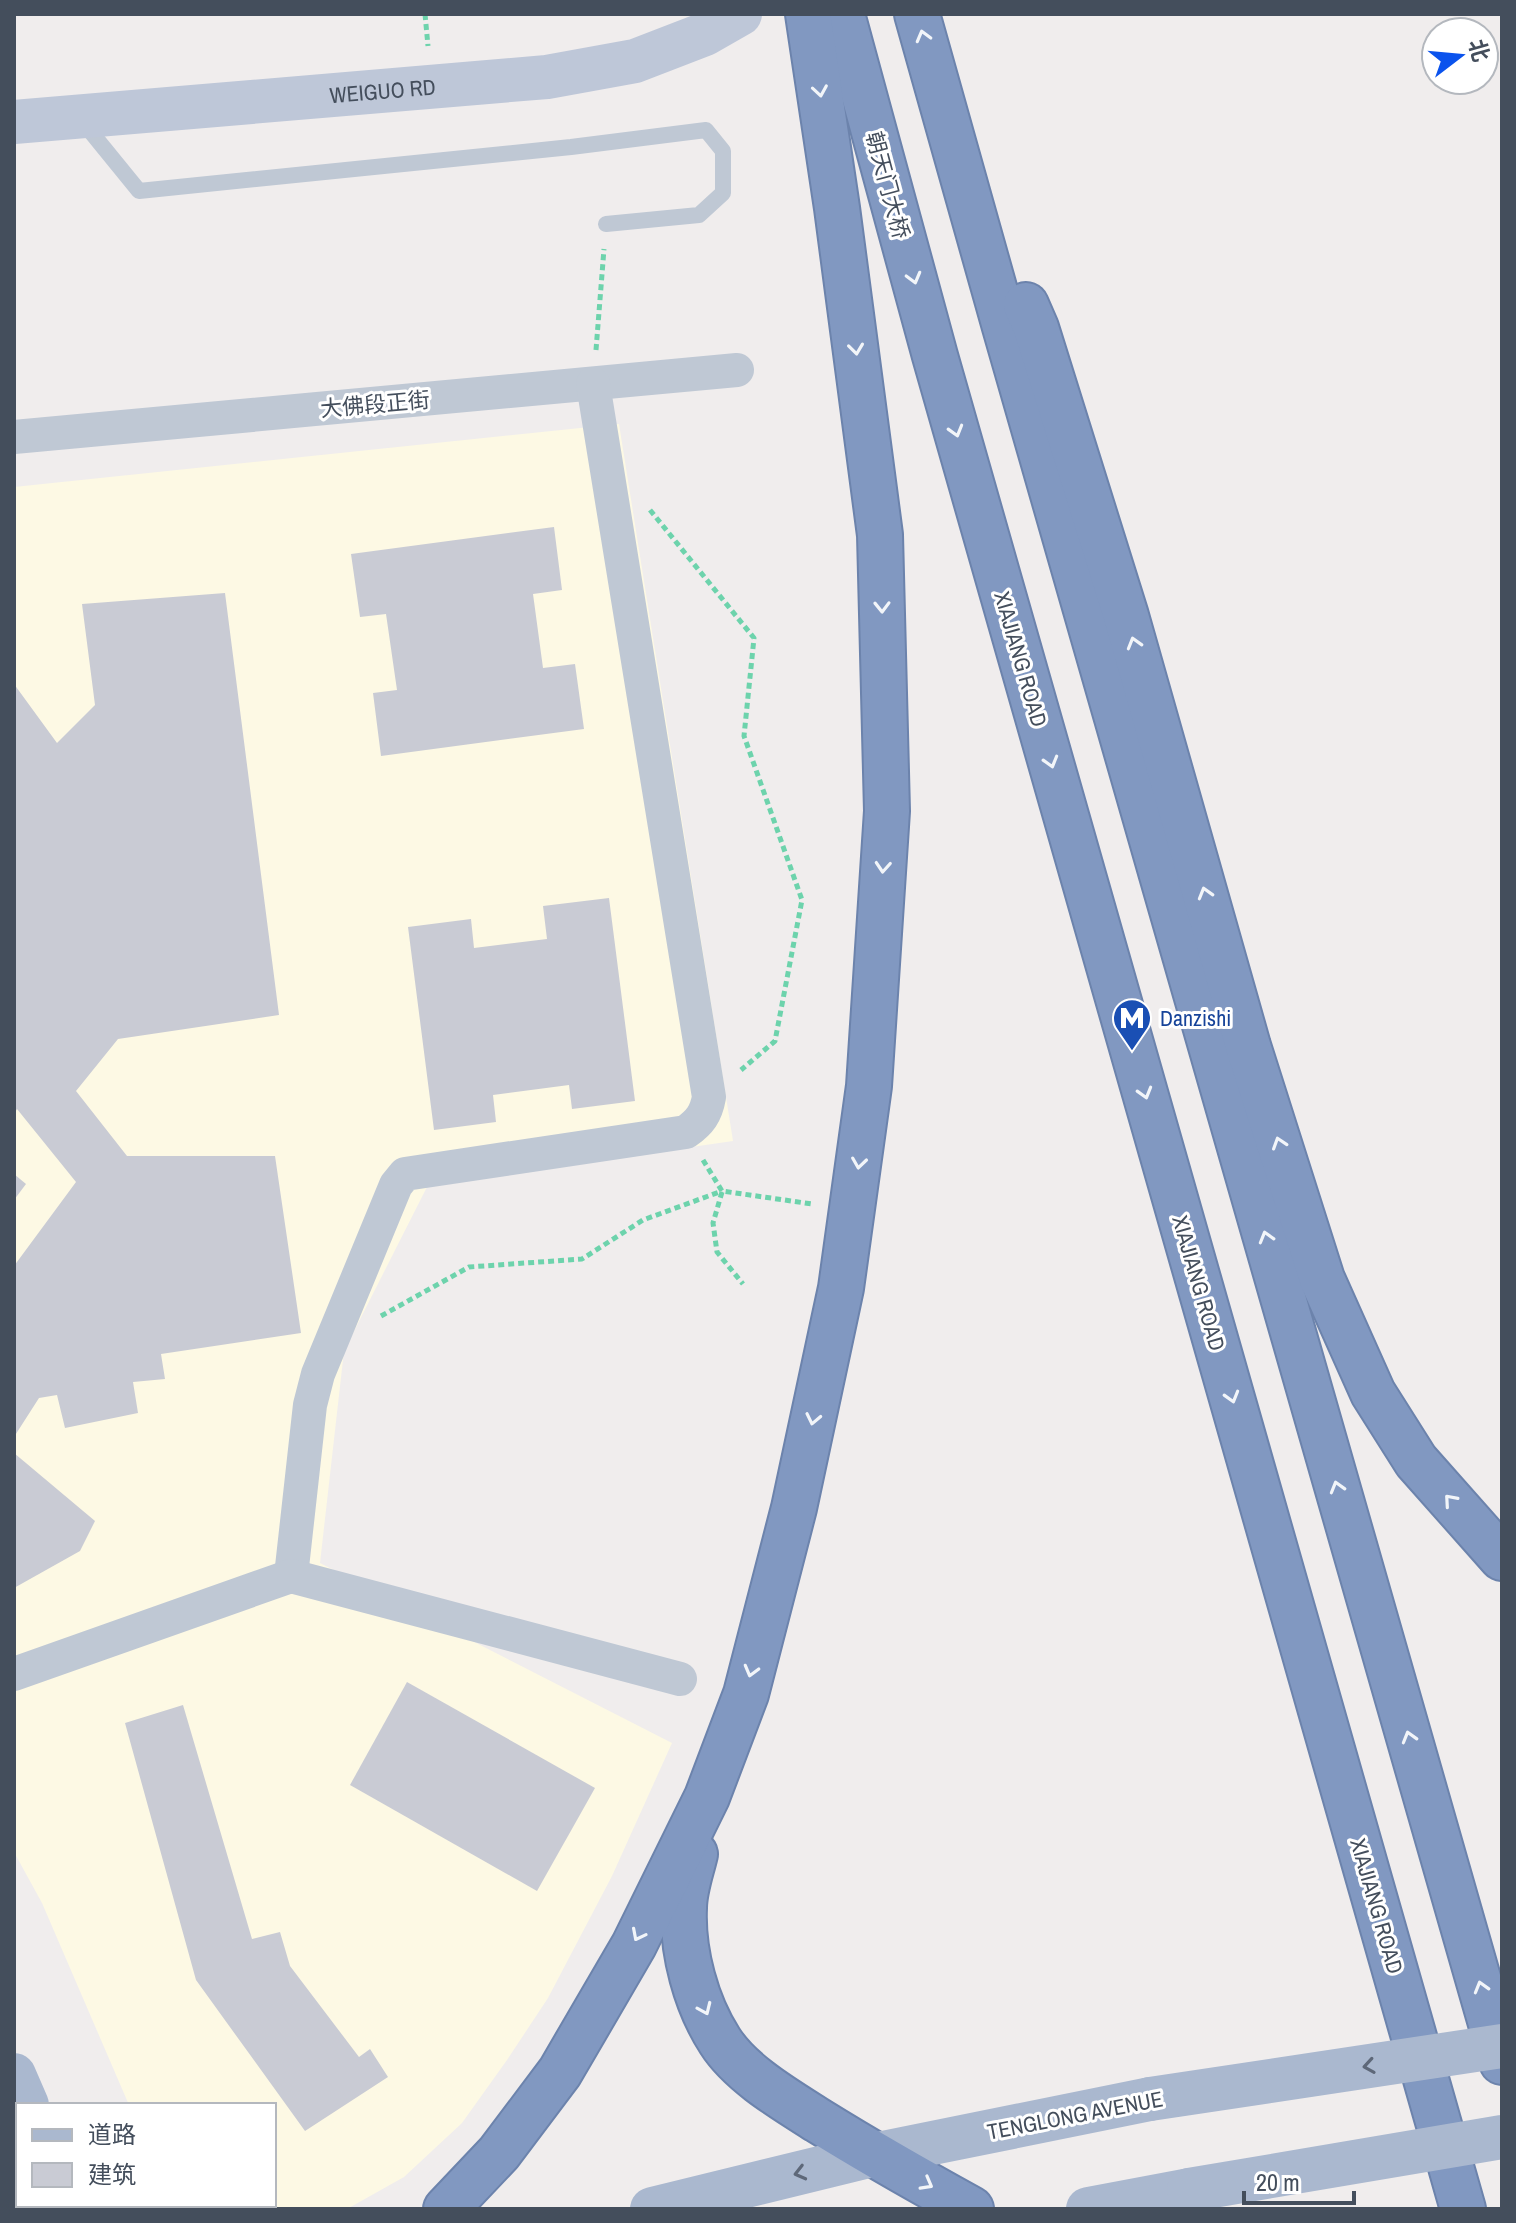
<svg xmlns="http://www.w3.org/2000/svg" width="1516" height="2223" viewBox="0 0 1516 2223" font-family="'Archivo Narrow','Noto Sans SC',sans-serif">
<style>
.commercial{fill:#fdf9e4}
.building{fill:#c9cbd4}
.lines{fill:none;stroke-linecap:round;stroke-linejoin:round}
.highway-casing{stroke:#6c83ac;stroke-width:48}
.path{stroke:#6dd3ac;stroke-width:5;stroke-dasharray:6 4;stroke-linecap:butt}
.lane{stroke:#bfc8d4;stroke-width:16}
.street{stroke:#bfc8d4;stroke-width:34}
.secondary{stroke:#bec7d8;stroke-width:44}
.primary{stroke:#aab8cf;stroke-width:44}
.highway{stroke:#8198c1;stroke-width:44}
.primary-bridge{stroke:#aab8cf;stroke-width:44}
.oneway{stroke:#f2f5f9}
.oneway2{stroke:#5e6879}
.labels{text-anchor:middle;stroke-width:6;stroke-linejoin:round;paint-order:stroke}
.street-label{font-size:22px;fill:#444e5c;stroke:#fff}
.transit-label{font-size:22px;fill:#164399;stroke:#fff;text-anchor:start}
</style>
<rect width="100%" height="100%" fill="#f0eded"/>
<polygon class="commercial" points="619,424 733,1141 428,1185 344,1351 320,1563 672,1743 612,1876 548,1998 507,2060 462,2123 404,2177 347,2209 174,2209 172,2205 274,2205 274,2105 129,2105 42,1903 14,1852 14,487"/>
<g class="building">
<polygon points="554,527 562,590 533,594 543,668 575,664 584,729 381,756 373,693 397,690 386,614 360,617 351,554"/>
<polygon points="225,593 279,1015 118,1039 76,1091 127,1156 275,1156 301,1333 161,1354 165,1379 133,1382 138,1413 65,1428 57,1395 39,1398 14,1437 14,1266 76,1182 17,1109 14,1114 14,684 57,743 95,705 82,604"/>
<polygon points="609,898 635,1101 572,1109 569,1085 493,1095 496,1122 434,1130 408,927 471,919 474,948 547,939 543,906"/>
<polygon points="14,1174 26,1184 14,1200"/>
<polygon points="14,1453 95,1521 80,1551 14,1588"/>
<polygon points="407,1682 595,1788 537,1891 350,1785"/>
<polygon points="183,1705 252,1939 280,1932 290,1966 359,2057 370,2049 388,2077 305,2131 196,1980 125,1723"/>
</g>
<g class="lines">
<g class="highway-casing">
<g id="highway">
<polyline points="842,14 935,356 1463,2209"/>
<polyline points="917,14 1005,327 1502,2062"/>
<polyline points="1026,305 1036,328 1126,616 1248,1046 1322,1279 1373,1393 1416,1461 1502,1558"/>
<path d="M695,1854C691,1871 684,1890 684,1908C682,1952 696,2004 720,2041C741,2074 786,2100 819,2121C869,2152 920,2181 971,2209"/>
<polyline points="446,2209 499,2153 560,2072 634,1945 707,1797 746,1694 794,1508 841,1288 869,1086 887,811 880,535 837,208 808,14"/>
</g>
</g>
<g class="path">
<polyline points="425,14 428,46"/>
<polyline points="596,350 604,249"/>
<polyline points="650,510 754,638 744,736 802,900 775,1041 741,1070"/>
<polyline points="703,1160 722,1191 812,1204"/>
<polyline points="722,1192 713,1223 717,1252 743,1284"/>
<polyline points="381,1316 469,1267 582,1259 643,1220 722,1191"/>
</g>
<polyline class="lane" points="82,121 139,191 571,147 706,130 723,151 723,193 699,215 606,224"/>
<g class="street">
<polyline points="14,437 737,370"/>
<path d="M291,1576L310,1405L318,1374L396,1185L405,1174L686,1132C700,1122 706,1114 709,1097L593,384"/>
<polyline points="14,1674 291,1576 680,1679"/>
</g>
<path class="secondary" id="s1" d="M14,122L547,77L635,61L705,34L740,14"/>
<g class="primary">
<polyline points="14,2075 27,2105"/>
<polyline points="70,2205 72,2209"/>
<polyline points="652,2209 873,2155 1150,2099"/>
<polyline points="1088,2209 1189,2190"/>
</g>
<use href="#highway" class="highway"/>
<g class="primary-bridge">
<polyline points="1150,2099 1502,2046"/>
<polyline points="1189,2190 1502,2137"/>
</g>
</g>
<defs><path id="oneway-chevron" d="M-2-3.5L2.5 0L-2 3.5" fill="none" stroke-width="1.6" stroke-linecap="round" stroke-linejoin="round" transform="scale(2)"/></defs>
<g class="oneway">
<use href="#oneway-chevron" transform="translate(923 36) rotate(-105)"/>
<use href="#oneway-chevron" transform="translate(820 91) rotate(81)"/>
<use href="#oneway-chevron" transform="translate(914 278) rotate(75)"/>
<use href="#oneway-chevron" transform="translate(856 349) rotate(83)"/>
<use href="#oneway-chevron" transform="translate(956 431) rotate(74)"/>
<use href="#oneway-chevron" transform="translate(882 607) rotate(89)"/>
<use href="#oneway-chevron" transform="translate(1134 643) rotate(-106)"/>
<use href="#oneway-chevron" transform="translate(1051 762) rotate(74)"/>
<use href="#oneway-chevron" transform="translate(883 867) rotate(94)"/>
<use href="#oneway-chevron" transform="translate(1205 893) rotate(-106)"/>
<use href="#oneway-chevron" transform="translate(1145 1093) rotate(74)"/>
<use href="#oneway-chevron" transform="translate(1279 1143) rotate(-108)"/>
<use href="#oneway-chevron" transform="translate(859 1163) rotate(98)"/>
<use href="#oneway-chevron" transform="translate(1266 1237) rotate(-106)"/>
<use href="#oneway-chevron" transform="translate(1232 1397) rotate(74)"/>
<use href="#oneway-chevron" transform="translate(813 1419) rotate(102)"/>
<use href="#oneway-chevron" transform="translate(1337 1487) rotate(-106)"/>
<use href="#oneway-chevron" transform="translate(1450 1500) rotate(-131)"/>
<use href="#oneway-chevron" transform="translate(751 1671) rotate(105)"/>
<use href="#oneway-chevron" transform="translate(1409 1737) rotate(-106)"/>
<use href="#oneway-chevron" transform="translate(638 1935) rotate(117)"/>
<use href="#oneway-chevron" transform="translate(1481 1987) rotate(-106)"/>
<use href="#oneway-chevron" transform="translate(705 2009) rotate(66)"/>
<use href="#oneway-chevron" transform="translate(927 2184) rotate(29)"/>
</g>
<g class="oneway2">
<use href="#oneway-chevron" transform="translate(1369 2066) rotate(171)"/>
<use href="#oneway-chevron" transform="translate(800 2173) rotate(166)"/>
</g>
<defs>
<g id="metro-pin" transform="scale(2)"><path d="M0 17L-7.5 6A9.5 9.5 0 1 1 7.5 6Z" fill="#1a4fb4" stroke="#fff"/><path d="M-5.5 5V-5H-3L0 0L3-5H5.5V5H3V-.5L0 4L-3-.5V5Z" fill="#fff"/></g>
</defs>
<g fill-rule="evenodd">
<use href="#metro-pin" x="1132" y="1018"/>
</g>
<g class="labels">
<g class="street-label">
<text dy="8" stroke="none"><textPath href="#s1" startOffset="370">WEIGUO RD</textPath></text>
<text transform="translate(888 185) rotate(75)" y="8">朝天门大桥</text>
<text transform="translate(375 404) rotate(-5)" y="8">大佛段正街</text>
<text transform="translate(1021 659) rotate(74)" y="8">XIAJIANG ROAD</text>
<text transform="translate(1199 1283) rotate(74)" y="8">XIAJIANG ROAD</text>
<text transform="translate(1377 1906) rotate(74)" y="8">XIAJIANG ROAD</text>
<text transform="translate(1075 2115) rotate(-11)" y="8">TENGLONG AVENUE</text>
</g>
<g class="transit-label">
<text x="1160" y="1026">Danzishi</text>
</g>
</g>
<rect width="1516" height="2223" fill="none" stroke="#444e5c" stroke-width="32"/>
<rect x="16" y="2103" width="260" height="104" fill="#ffffff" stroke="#b4b8be" stroke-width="2"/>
<rect x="32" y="2129" width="40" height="12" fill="#aab8cf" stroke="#b4b8be" stroke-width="2"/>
<text x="88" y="2143" font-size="24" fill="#444e5c">道路</text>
<rect x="32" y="2163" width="40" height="24" fill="#c9cbd4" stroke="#b4b8be" stroke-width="2"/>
<text x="88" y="2183" font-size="24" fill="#444e5c">建筑</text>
<g transform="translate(1460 56) rotate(74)"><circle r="38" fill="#ffffff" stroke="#b4b8be" stroke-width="2"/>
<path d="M0-6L14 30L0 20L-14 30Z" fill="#0b53ed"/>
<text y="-12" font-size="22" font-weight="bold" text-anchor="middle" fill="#444e5c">北</text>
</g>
<path d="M1244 2191v12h110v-12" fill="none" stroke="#444e5c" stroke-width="4"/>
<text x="1256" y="2191" font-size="24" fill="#444e5c" stroke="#ffffff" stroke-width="6" paint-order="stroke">20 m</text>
</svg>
